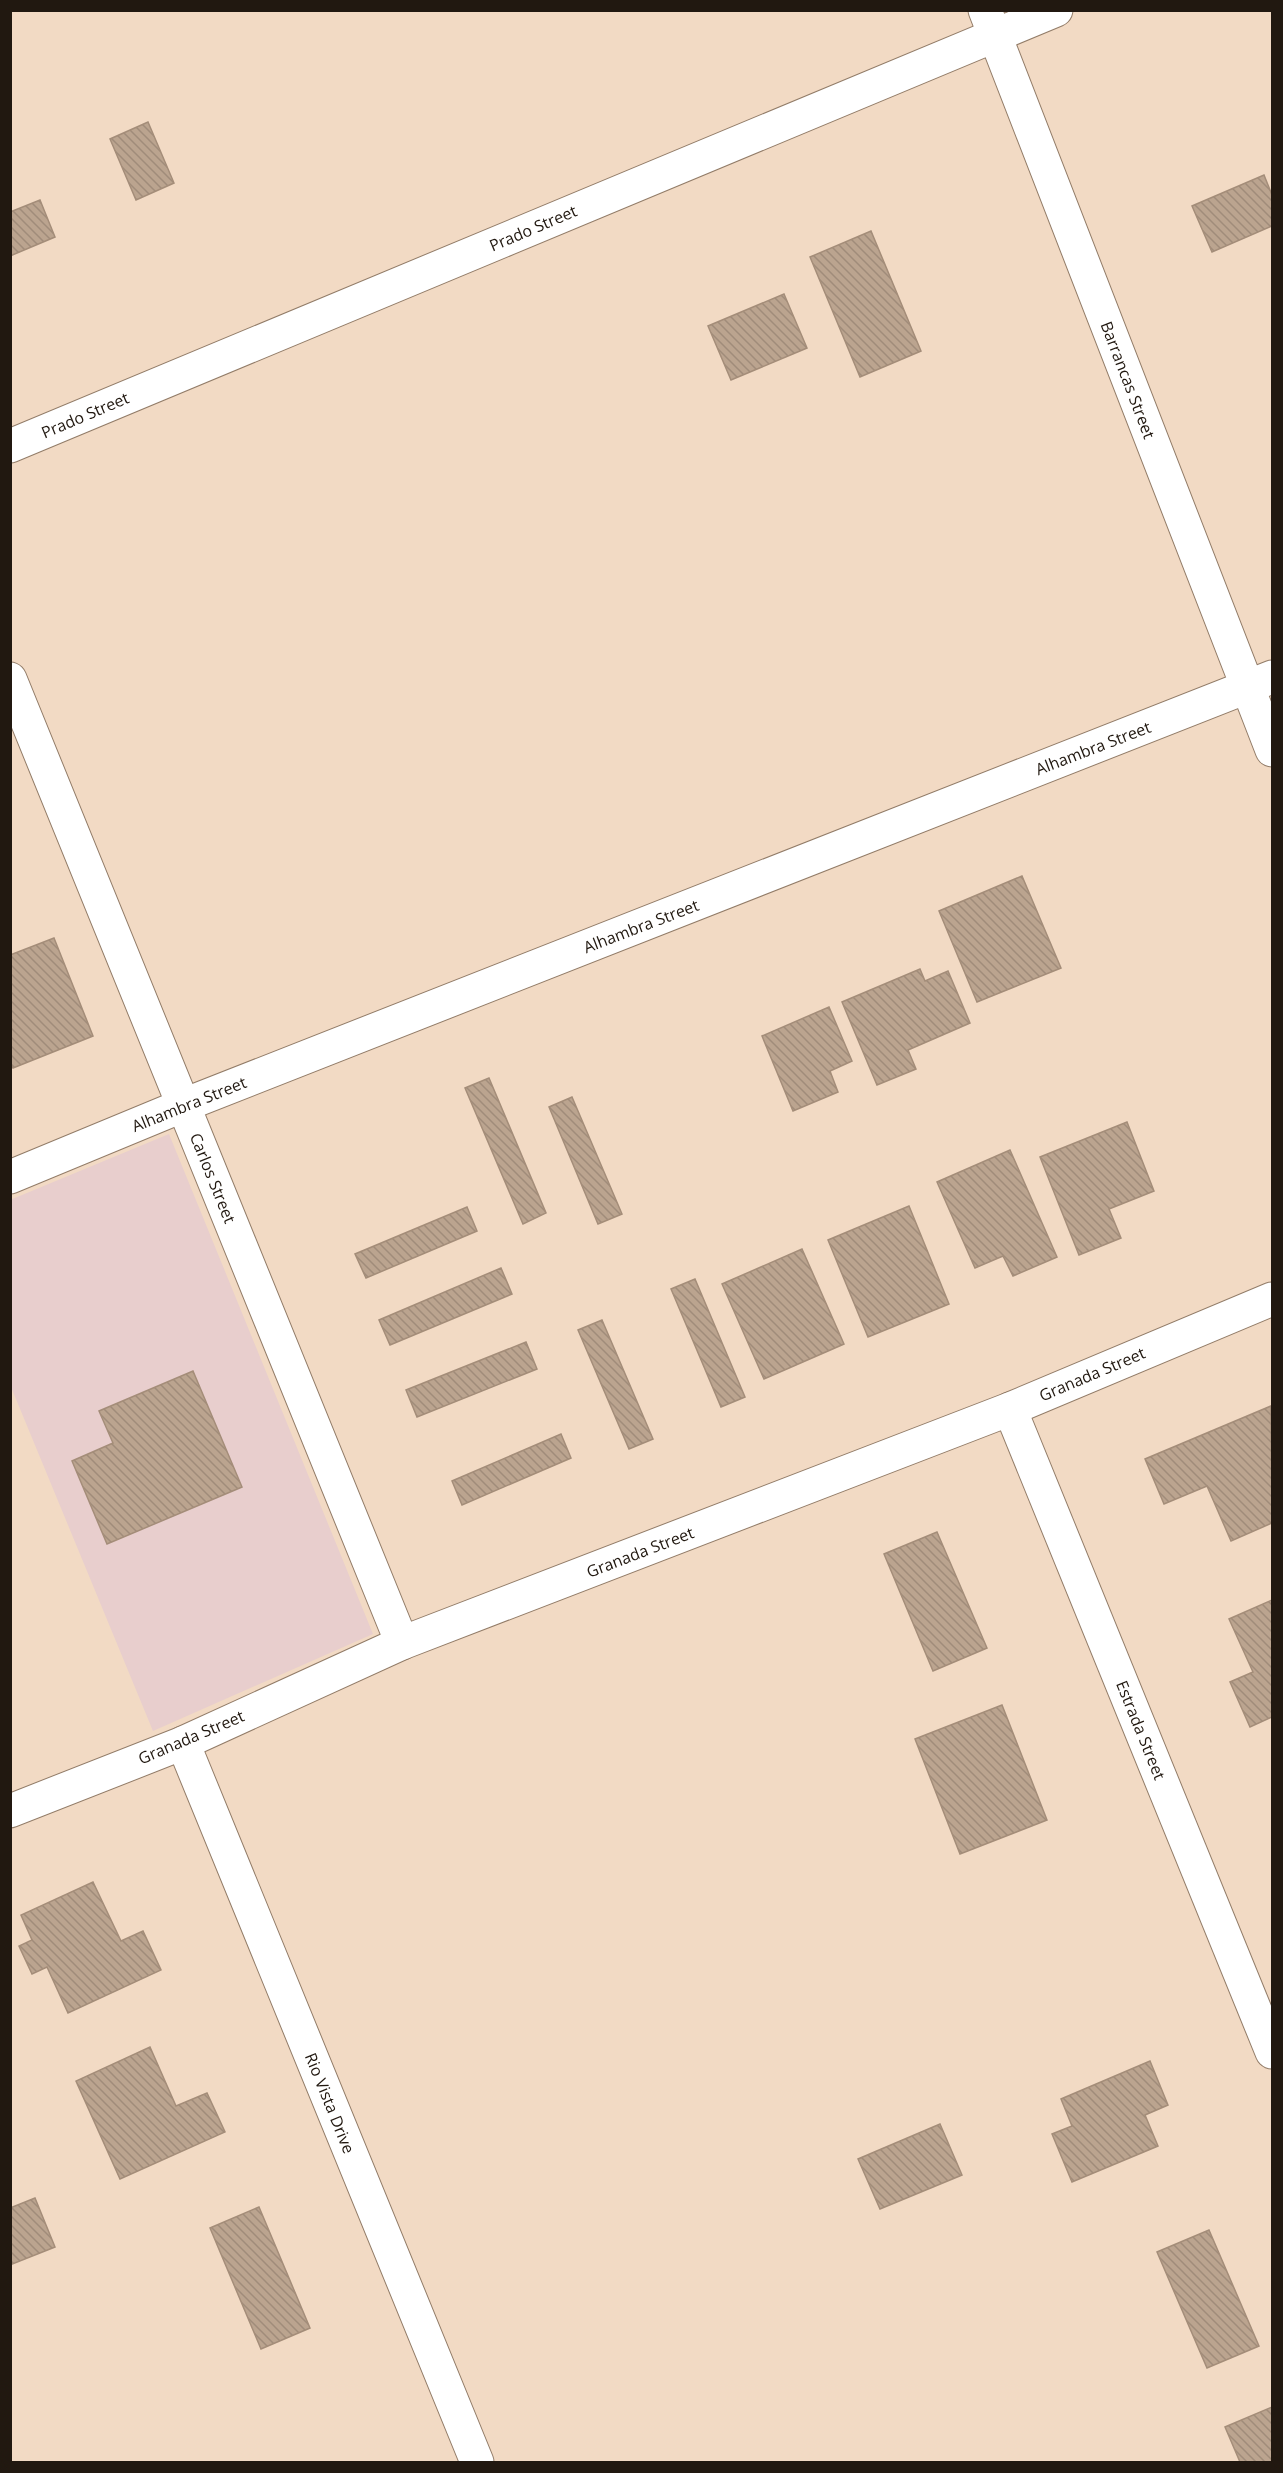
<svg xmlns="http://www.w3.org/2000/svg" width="1283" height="2473" viewBox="0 0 1283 2473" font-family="'Open Sans',sans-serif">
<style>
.commercial{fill:#e8cecd}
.building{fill:url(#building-back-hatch);stroke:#a48d79;stroke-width:1.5}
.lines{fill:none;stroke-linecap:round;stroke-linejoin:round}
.street-casing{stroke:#927c68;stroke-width:35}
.street{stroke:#fff;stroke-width:33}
.labels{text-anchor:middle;stroke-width:5;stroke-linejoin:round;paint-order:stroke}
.street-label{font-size:16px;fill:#211810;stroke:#fff}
</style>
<defs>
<pattern id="building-back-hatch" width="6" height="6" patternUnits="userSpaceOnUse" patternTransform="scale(1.5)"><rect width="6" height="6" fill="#bba48f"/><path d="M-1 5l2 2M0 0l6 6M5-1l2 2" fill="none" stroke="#a08c7a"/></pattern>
</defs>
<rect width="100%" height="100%" fill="#f2dac4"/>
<polygon class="commercial" points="169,1134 373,1634 153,1731 11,1387 10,1200"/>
<g class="building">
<polygon points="148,122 174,183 136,200 110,139"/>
<polygon points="1264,175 1272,195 1272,226 1212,252 1192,206"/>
<polygon points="40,200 55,237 10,256 10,212"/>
<polygon points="871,231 921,351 860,377 810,257"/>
<polygon points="784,294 807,348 731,380 708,326"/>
<polygon points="1022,876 1061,968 977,1002 939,911"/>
<polygon points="54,938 93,1036 13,1068 10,1062 10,955"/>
<polygon points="920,969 925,981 948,971 970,1023 908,1050 916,1069 877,1085 842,1002"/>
<polygon points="829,1007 852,1061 830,1071 838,1092 793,1111 762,1036"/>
<polygon points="489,1078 546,1213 523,1224 465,1088"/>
<polygon points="572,1097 622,1214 598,1224 549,1107"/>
<polygon points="1127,1122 1154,1191 1109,1209 1121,1238 1079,1255 1040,1157"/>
<polygon points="1010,1150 1057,1257 1013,1276 1003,1256 975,1268 937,1182"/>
<polygon points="909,1206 949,1304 868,1337 828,1240"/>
<polygon points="467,1207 477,1231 366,1278 355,1254"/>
<polygon points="802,1249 844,1344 764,1379 722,1284"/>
<polygon points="501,1268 512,1294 390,1345 379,1320"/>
<polygon points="695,1279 745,1397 721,1407 671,1289"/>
<polygon points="602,1320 653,1439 629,1449 578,1330"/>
<polygon points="526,1342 537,1369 417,1417 406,1390"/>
<polygon points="193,1371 242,1487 107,1544 72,1461 113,1443 99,1411"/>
<polygon points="1271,1406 1272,1523 1231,1541 1207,1486 1164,1504 1145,1459"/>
<polygon points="561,1434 571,1458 462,1505 452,1481"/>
<polygon points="937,1532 987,1648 933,1671 884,1554"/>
<polygon points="1272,1600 1272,1717 1250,1727 1230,1682 1253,1672 1229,1619"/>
<polygon points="1002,1705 1047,1820 960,1854 915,1739"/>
<polygon points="93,1882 121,1941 143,1931 161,1970 68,2013 47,1967 32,1974 19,1946 32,1940 21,1915"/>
<polygon points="150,2047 176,2106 207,2093 225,2132 120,2179 76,2081"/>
<polygon points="1150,2061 1168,2105 1145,2115 1158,2146 1072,2182 1052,2134 1072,2126 1061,2099"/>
<polygon points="940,2124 962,2175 880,2209 858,2159"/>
<polygon points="35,2198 55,2247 10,2265 10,2208"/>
<polygon points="259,2207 310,2328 261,2349 210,2228"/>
<polygon points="1209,2230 1259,2346 1207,2368 1157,2252"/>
<polygon points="1272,2407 1272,2462 1240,2462 1225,2427"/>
</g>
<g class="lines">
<g class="street-casing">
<g id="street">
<polyline points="985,10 1272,750"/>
<polyline points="10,446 1056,10"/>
<polyline points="10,679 402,1643"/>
<polyline points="10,1177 184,1105 1272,677"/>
<polyline points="1010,1409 1272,2052"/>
<polyline points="183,1743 477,2462"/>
<polyline points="10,1811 183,1743 402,1643 1010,1409 1272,1299"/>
</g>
</g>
<use href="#street" class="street"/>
</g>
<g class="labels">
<g class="street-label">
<text transform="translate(533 228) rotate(-23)" y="6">Prado Street</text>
<text transform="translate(1128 380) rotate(69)" y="6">Barrancas Street</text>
<text transform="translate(85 415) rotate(-23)" y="6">Prado Street</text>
<text transform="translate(1093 748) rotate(-21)" y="6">Alhambra Street</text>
<text transform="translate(641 926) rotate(-21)" y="6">Alhambra Street</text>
<text transform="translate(189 1104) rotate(-22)" y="6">Alhambra Street</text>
<text transform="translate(213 1178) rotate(68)" y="6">Carlos Street</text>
<text transform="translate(1092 1374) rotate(-23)" y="6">Granada Street</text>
<text transform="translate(640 1552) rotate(-21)" y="6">Granada Street</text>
<text transform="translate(1141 1730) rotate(68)" y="6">Estrada Street</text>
<text transform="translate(191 1737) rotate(-23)" y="6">Granada Street</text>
<text transform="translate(330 2103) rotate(68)" y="6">Rio Vista Drive</text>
</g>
</g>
<rect width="1283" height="2473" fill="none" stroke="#211810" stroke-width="24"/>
</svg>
